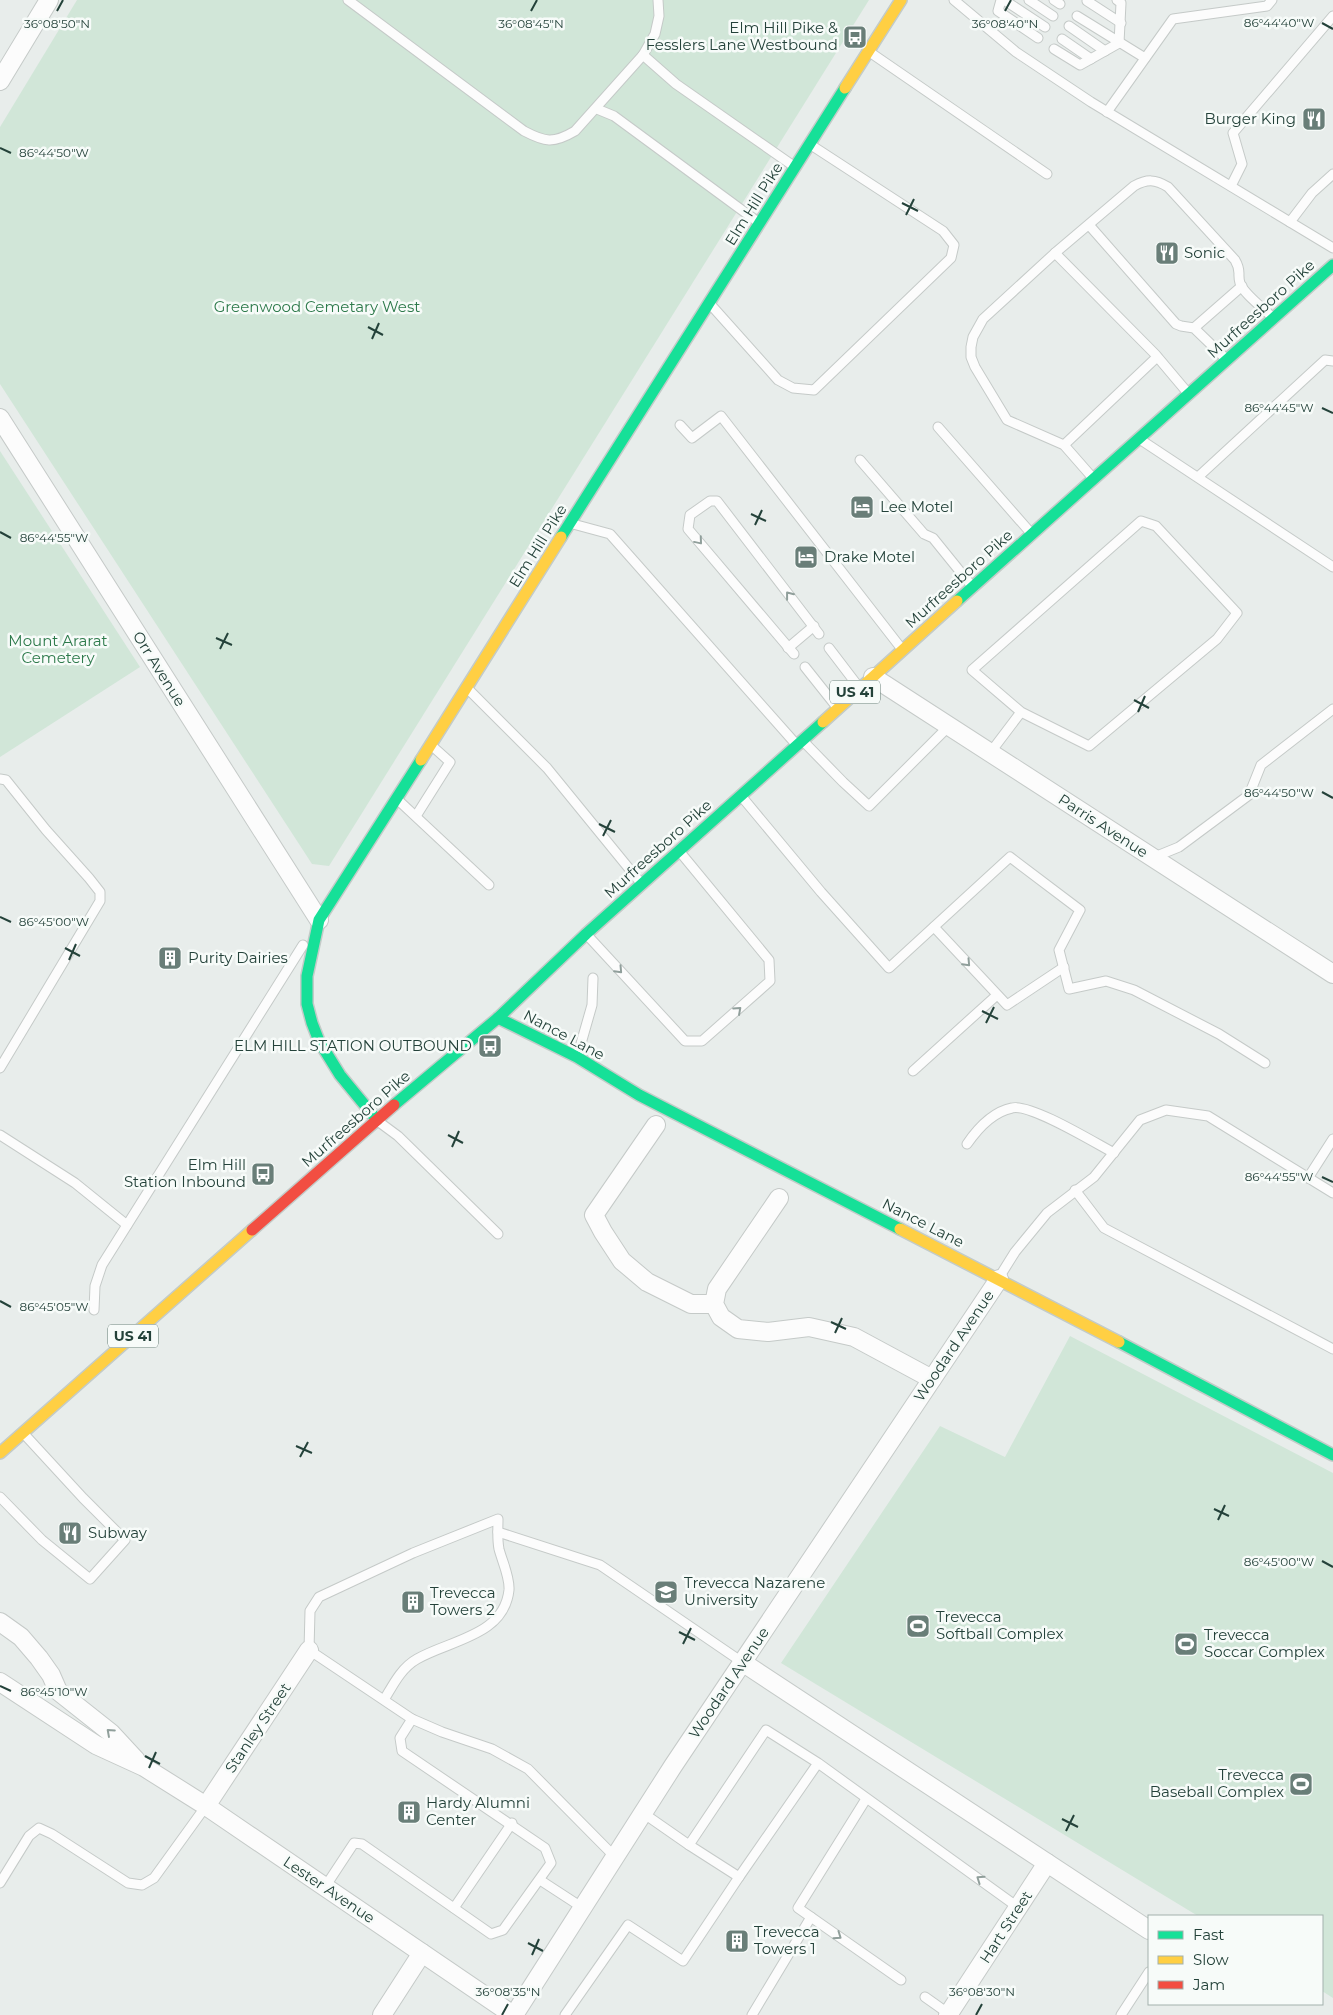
<svg xmlns="http://www.w3.org/2000/svg" width="1333" height="2015" viewBox="0 0 1333 2015" font-family="Montserrat,sans-serif">
<style>
.green{fill:#d1e6d8}
.lines{fill:none;stroke-linecap:round;stroke-linejoin:round}
.lane-casing{stroke:#c5cac8;stroke-width:11}
.street-casing{stroke:#c5cac8;stroke-width:20}
.fast-casing{stroke:#c3cbc8;stroke-width:14}
.slow-casing{stroke:#c3cbc8;stroke-width:14}
.jam-casing{stroke:#c3cbc8;stroke-width:14}
.lane{stroke:#fcfcfc;stroke-width:9}
.street{stroke:#fcfcfc;stroke-width:18}
.fast{stroke:#16e098;stroke-width:11}
.slow{stroke:#ffcf43;stroke-width:11}
.jam{stroke:#f24e42;stroke-width:11}
.oneway{stroke:#909f9b}
.ticks{fill:none;stroke:#24423a;stroke-width:2}
.labels{text-anchor:middle;stroke-width:5;stroke-linejoin:round;paint-order:stroke}
.shield{fill:#f7fbf9;stroke:#637a73;stroke-width:1}
.shield-label{font-size:14px;font-weight:bold;fill:#24423a}
.poi-label{font-size:15px;fill:#24423a;stroke:#f7fbf9;text-anchor:start}
.street-label{font-size:15px;fill:#24423a;stroke:#f7fbf9}
.park-label{font-size:15px;fill:#2d7a4b;stroke:#f7fbf9}
.ticks-label{font-size:12px;text-anchor:middle;fill:#24423a;stroke:#f7fbf9;stroke-width:5;stroke-linejoin:round;paint-order:stroke}
</style>
<rect width="100%" height="100%" fill="#e8edeb"/>
<g class="green">
<polygon points="77,0 869,0 329,866 312,864 0,384 0,127"/>
<polygon points="0,451 140,667 0,757"/>
<polygon points="1070,1336 1333,1473 1333,1998 1322,1991 1322,1916 1198,1916 781,1663 940,1426 1005,1457"/>
</g>
<g class="lines">
<g class="lane-casing">
<g id="lane">
<path d="M348,0L524,131C545,142 553,144 575,131L643,55L655,34L659,16L658,0"/>
<polyline points="954,0 1016,52 1091,102 1333,248"/>
<polyline points="1001,0 998,11 1038,38"/>
<polyline points="1004,0 1045,27"/>
<polyline points="1029,0 1053,16"/>
<polyline points="1054,0 1060,4"/>
<polyline points="1087,1 1121,23"/>
<polyline points="1077,16 1145,58"/>
<polyline points="1069,26 1105,51"/>
<polyline points="1062,39 1091,59"/>
<polyline points="1054,49 1080,65 1119,43 1121,3 1117,0"/>
<polyline points="871,53 1047,174"/>
<polyline points="643,55 676,84 795,167"/>
<polyline points="597,109 614,116 758,222"/>
<polyline points="1107,112 1173,19 1267,6 1272,0"/>
<polyline points="1231,186 1242,164 1233,133 1333,16"/>
<polyline points="1290,222 1312,193 1333,174"/>
<polyline points="1089,225 1176,324 1181,326 1194,328 1225,358"/>
<polyline points="1055,253 1155,354 1187,392"/>
<polyline points="711,305 778,380 793,388 814,390 951,258 954,245 943,231 811,145"/>
<polyline points="1194,328 1242,286"/>
<polyline points="680,425 692,438 721,416 901,648"/>
<polyline points="938,427 1030,532"/>
<polyline points="1141,440 1333,567"/>
<polyline points="1064,445 1157,357"/>
<polyline points="860,460 924,534 933,538 971,585"/>
<path d="M1092,477L1064,445L1007,420L975,367L971,357V347L973,337L983,319L1055,253L1134,186C1147,179 1155,179 1168,187L1235,260C1242,272 1237,273 1240,283C1243,293 1263,308 1271,316"/>
<polyline points="1198,477 1325,360 1333,361"/>
<polyline points="573,524 610,534 795,743"/>
<polyline points="788,648 814,626"/>
<polyline points="829,648 858,686"/>
<polyline points="794,654 688,529 690,515 710,501 717,501 819,634"/>
<polyline points="805,667 836,706"/>
<polyline points="467,688 547,768 640,882"/>
<polyline points="804,742 843,782 869,806 949,726"/>
<polyline points="990,753 1021,712 972,670 1141,521 1156,526 1237,613 1217,639 1089,746 1021,712"/>
<polyline points="0,779 6,780 46,830 89,878 100,892 100,901 0,1068"/>
<polyline points="742,797 821,892 889,968 1010,857 1080,910 1059,950 1069,989 1106,981 1134,990 1219,1034 1265,1063"/>
<polyline points="398,800 489,885"/>
<polyline points="416,816 450,762 431,745"/>
<polyline points="1152,858 1179,847 1249,795 1261,765 1333,709"/>
<polyline points="934,927 1007,1005 1064,967"/>
<polyline points="588,936 685,1041 702,1041 770,981 769,960 680,852"/>
<polyline points="578,1054 592,1005 593,978"/>
<polyline points="913,1071 997,995"/>
<polyline points="379,1122 398,1136 498,1234"/>
<polyline points="0,1135 75,1183 127,1225"/>
<path d="M967,1144C978,1128 992,1112 1012,1108C1030,1103 1095,1143 1114,1153"/>
<polyline points="1308,1178 1333,1139"/>
<polyline points="1075,1190 1104,1228 1333,1349"/>
<polyline points="1000,1276 1015,1252 1047,1213 1094,1177 1140,1120 1166,1110 1208,1116 1333,1193"/>
<polyline points="94,1310 95,1286 102,1265 303,945"/>
<polyline points="0,1497 42,1540 90,1579 125,1540 83,1498 25,1435"/>
<polyline points="498,1532 600,1565 742,1662"/>
<path d="M384,1700C393,1685 401,1668 417,1659C450,1640 504,1636 509,1590C510,1577 502,1561 499,1549C497,1539 498,1529 498,1519L413,1553L319,1597L310,1611L309,1650L412,1719L442,1732L492,1749L528,1769L615,1857"/>
<polyline points="818,1763 739,1877 689,1845 766,1730 818,1763 1019,1908"/>
<polyline points="866,1799 798,1908 901,1980"/>
<polyline points="643,1813 689,1845"/>
<polyline points="540,1880 583,1908"/>
<polyline points="0,1883 29,1836 39,1828 52,1834 128,1883 142,1885 154,1878 206,1806"/>
<polyline points="325,1887 354,1843 362,1844 491,1934 503,1930 551,1863 545,1848 402,1751 400,1738 412,1719"/>
<polyline points="454,1908 512,1823"/>
<polyline points="925,1997 949,2014"/>
<polyline points="565,2015 628,1925 683,1961 739,1877"/>
<polyline points="752,2015 811,1917"/>
<polyline points="1121,2015 1149,1972"/>
</g>
</g>
<g class="street-casing">
<g id="street">
<polyline points="0,81 49,0"/>
<polyline points="0,418 319,920"/>
<polyline points="873,677 1333,974"/>
<polyline points="656,1125 594,1215 603,1232 622,1261 647,1282 691,1304 714,1304"/>
<polyline points="779,1198 717,1289 714,1304 721,1317 738,1329 768,1332 809,1327 854,1337 932,1379"/>
<polyline points="0,1622 21,1637 39,1658 51,1675 58,1691 111,1733 136,1760"/>
<polyline points="742,1662 1149,1930"/>
<polyline points="0,1682 96,1745 144,1767 206,1806 513,2015"/>
<polyline points="206,1806 309,1650"/>
<polyline points="382,2015 422,1953"/>
<polyline points="514,2015 673,1766 999,1279"/>
<polyline points="948,2015 1047,1863"/>
</g>
</g>
<g class="fast-casing">
<g id="fast">
<polyline points="561,537 845,88"/>
<polyline points="957,601 1333,265"/>
<polyline points="498,1018 577,1057 639,1095 900,1229"/>
<polyline points="394,1105 498,1018 586,934 823,722"/>
<polyline points="377,1120 340,1075 319,1041 312,1023 307,1004 307,976 319,920 421,760"/>
<polyline points="1119,1342 1333,1455"/>
</g>
</g>
<g class="slow-casing">
<g id="slow">
<polyline points="845,88 901,0"/>
<polyline points="823,722 957,601"/>
<polyline points="421,760 561,537"/>
<polyline points="900,1229 1119,1342"/>
<polyline points="0,1453 252,1230"/>
</g>
</g>
<g class="jam-casing">
<polyline id="jam" points="252,1230 394,1105"/>
</g>
<use href="#lane" class="lane"/>
<use href="#street" class="street"/>
<use href="#fast" class="fast"/>
<use href="#slow" class="slow"/>
<use href="#jam" class="jam"/>
</g>
<defs><path id="oneway-chevron" d="M-2-3.5L2.5 0L-2 3.5" fill="none" stroke-width="1.6" stroke-linecap="round" stroke-linejoin="round" transform="scale(1.25)"/></defs>
<g class="oneway">
<use href="#oneway-chevron" transform="translate(699 541) rotate(50)"/>
<use href="#oneway-chevron" transform="translate(789 595) rotate(-128)"/>
<use href="#oneway-chevron" transform="translate(967 963) rotate(47)"/>
<use href="#oneway-chevron" transform="translate(619 970) rotate(47)"/>
<use href="#oneway-chevron" transform="translate(738 1010) rotate(-42)"/>
<use href="#oneway-chevron" transform="translate(110 1732) rotate(-138)"/>
<use href="#oneway-chevron" transform="translate(980 1879) rotate(-145)"/>
<use href="#oneway-chevron" transform="translate(838 1936) rotate(35)"/>
</g>
<path class="ticks" d="M57,11L63,0M531,11L537,0M1005,11L1011,0M1322,23L1333,29M0,148L11,153M902,203L918,211M906,215L914,199M368,327L383,335M372,339L379,323M1322,408L1333,413M751,514L766,521M755,525L762,510M0,532L11,538M216,638L232,645M220,649L228,633M1134,700L1149,708M1138,712L1145,696M1322,792L1333,798M599,824L615,832M603,836L611,820M0,917L11,922M65,948L80,956M69,960L76,944M982,1011L998,1019M986,1023L994,1007M448,1135L463,1143M452,1147L459,1131M1322,1177L1333,1182M0,1301L11,1307M831,1322L846,1329M835,1333L842,1318M296,1446L312,1453M300,1457L308,1442M1214,1509L1229,1516M1218,1520L1225,1505M1322,1561L1333,1567M679,1632L695,1640M683,1644L691,1628M0,1686L11,1691M145,1756L160,1764M149,1768L156,1752M1062,1819L1078,1827M1066,1831L1074,1815M528,1943L543,1951M532,1955L539,1939M502,2015L508,2004M976,2015L982,2004"/>
<defs>
<g id="bus-square" transform="scale(1.25)"><rect x="-9" y="-9" width="18" height="18" rx="4" fill="#697e78" stroke="#f7fbf9"/><path d="M-5-6H5V4H4V6H2V4H-2V6H-4V4H-5ZM-3.5-4V0h7V-4ZM-3.5 1.2v1.5H-2V1.2ZM2 1.2v1.5H3.5V1.2Z" fill="#fff"/></g>
<g id="restaurant-square" transform="scale(1.25)"><rect x="-9" y="-9" width="18" height="18" rx="4" fill="#697e78" stroke="#f7fbf9"/><path d="M-5-6h1v4h1v-4h1v4h1v-4h1v5L-1.5 .5V6h-2V.5L-5-1ZM5-6V6H3V1.5H1.5Q1.5-4 5-6Z" fill="#fff"/></g>
<g id="hotel-square" transform="scale(1.25)"><rect x="-9" y="-9" width="18" height="18" rx="4" fill="#697e78" stroke="#f7fbf9"/><path d="M-6-4.5h1.5V1H6V5H4.5V3h-9V5H-6ZM-4 0a1.8 1.8 0 1 1 3.6 0ZM.5 0V-2.5h3Q6-2.5 6 0Z" fill="#fff"/></g>
<g id="building-square" transform="scale(1.25)"><rect x="-9" y="-9" width="18" height="18" rx="4" fill="#697e78" stroke="#f7fbf9"/><path d="M-4-6H4V6H1V3H-1V6H-4ZM-2.5-4.3h1.7v1.8h-1.7ZM.8-4.3h1.7v1.8H.8ZM-2.5-1h1.7V.8h-1.7ZM.8-1h1.7V.8H.8Z" fill="#fff"/></g>
<g id="university-square" transform="scale(1.25)"><rect x="-9" y="-9" width="18" height="18" rx="4" fill="#697e78" stroke="#f7fbf9"/><path d="M0-5L7-2L0 1L-7-2ZM-4 1L0 2.5L4 1V4Q0 6-4 4Z" fill="#fff"/></g>
<g id="stadium-square" transform="scale(1.25)"><rect x="-9" y="-9" width="18" height="18" rx="4" fill="#697e78" stroke="#f7fbf9"/><path d="M0-5a6.5 5 0 1 0 0 10a6.5 5 0 1 0 0-10ZM-3.5-1.8h7v3.6h-7Z" fill="#fff"/></g>
</defs>
<g fill-rule="evenodd">
<use href="#bus-square" x="855" y="37"/>
<use href="#restaurant-square" x="1314" y="119"/>
<use href="#restaurant-square" x="1167" y="253"/>
<use href="#hotel-square" x="862" y="507"/>
<use href="#hotel-square" x="806" y="557"/>
<use href="#building-square" x="170" y="958"/>
<use href="#bus-square" x="490" y="1046"/>
<use href="#bus-square" x="263" y="1174"/>
<use href="#restaurant-square" x="70" y="1533"/>
<use href="#university-square" x="666" y="1592"/>
<use href="#building-square" x="413" y="1602"/>
<use href="#stadium-square" x="918" y="1626"/>
<use href="#stadium-square" x="1186" y="1644"/>
<use href="#stadium-square" x="1301" y="1784"/>
<use href="#building-square" x="409" y="1812"/>
<use href="#building-square" x="737" y="1941"/>
</g>
<g class="labels">
<g class="shield">
<rect x="830" y="680.5" width="50" height="23" rx="4"/>
<rect x="108" y="1324.5" width="50" height="23" rx="4"/>
</g>
<g class="shield-label">
<text x="855" y="697">US 41</text>
<text x="133" y="1341">US 41</text>
</g>
<g class="poi-label">
<text x="838" y="33" text-anchor="end">Elm Hill Pike &amp;<tspan x="838" dy="17">Fesslers Lane Westbound</tspan></text>
<text x="1296" y="124" text-anchor="end">Burger King</text>
<text x="1184" y="258">Sonic</text>
<text x="880" y="512">Lee Motel</text>
<text x="824" y="562">Drake Motel</text>
<text x="188" y="963">Purity Dairies</text>
<text x="472" y="1051" text-anchor="end">ELM HILL STATION OUTBOUND</text>
<text x="246" y="1170" text-anchor="end">Elm Hill<tspan x="246" dy="17">Station Inbound</tspan></text>
<text x="88" y="1538">Subway</text>
<text x="684" y="1588">Trevecca Nazarene<tspan x="684" dy="17">University</tspan></text>
<text x="430" y="1598">Trevecca<tspan x="430" dy="17">Towers 2</tspan></text>
<text x="936" y="1622">Trevecca<tspan x="936" dy="17">Softball Complex</tspan></text>
<text x="1204" y="1640">Trevecca<tspan x="1204" dy="17">Soccar Complex</tspan></text>
<text x="1284" y="1780" text-anchor="end">Trevecca<tspan x="1284" dy="17">Baseball Complex</tspan></text>
<text x="426" y="1808">Hardy Alumni<tspan x="426" dy="17">Center</tspan></text>
<text x="754" y="1937">Trevecca<tspan x="754" dy="17">Towers 1</tspan></text>
</g>
<g class="street-label">
<text transform="translate(754 204) rotate(-58)" y="5">Elm Hill Pike</text>
<text transform="translate(1261 309) rotate(-42)" y="5">Murfreesboro Pike</text>
<text transform="translate(538 546) rotate(-58)" y="5">Elm Hill Pike</text>
<text transform="translate(959 579) rotate(-42)" y="5">Murfreesboro Pike</text>
<text transform="translate(159 669) rotate(58)" y="5">Orr Avenue</text>
<text transform="translate(1103 826) rotate(33)" y="5">Parris Avenue</text>
<text transform="translate(658 849) rotate(-42)" y="5">Murfreesboro Pike</text>
<text transform="translate(564 1035) rotate(28)" y="5">Nance Lane</text>
<text transform="translate(356 1119) rotate(-41)" y="5">Murfreesboro Pike</text>
<text transform="translate(923 1223) rotate(27)" y="5">Nance Lane</text>
<text transform="translate(954 1346) rotate(-56)" y="5">Woodard Avenue</text>
<text transform="translate(729 1683) rotate(-56)" y="5">Woodard Avenue</text>
<text transform="translate(258 1728) rotate(-56)" y="5">Stanley Street</text>
<text transform="translate(329 1890) rotate(34)" y="5">Lester Avenue</text>
<text transform="translate(1006 1927) rotate(-57)" y="5">Hart Street</text>
</g>
<g class="park-label">
<text x="317" y="312">Greenwood Cemetary West</text>
<text x="58" y="646">Mount Ararat<tspan x="58" dy="17">Cemetery</tspan></text>
</g>
</g>
<g class="ticks-label">
<text x="1279" y="27">86°44'40"W</text>
<text x="57" y="28">36°08'50"N</text>
<text x="531" y="28">36°08'45"N</text>
<text x="1005" y="28">36°08'40"N</text>
<text x="54" y="157">86°44'50"W</text>
<text x="1279" y="412">86°44'45"W</text>
<text x="54" y="542">86°44'55"W</text>
<text x="1279" y="797">86°44'50"W</text>
<text x="54" y="926">86°45'00"W</text>
<text x="1279" y="1181">86°44'55"W</text>
<text x="54" y="1311">86°45'05"W</text>
<text x="1279" y="1566">86°45'00"W</text>
<text x="54" y="1696">86°45'10"W</text>
<text x="508" y="1996">36°08'35"N</text>
<text x="982" y="1996">36°08'30"N</text>
</g>
<rect x="1148" y="1915" width="175" height="90" fill="#f7fbf9" stroke="#a3b1ad"/>
<rect x="1158" y="1931" width="25" height="8" fill="#16e098" stroke="#a3b1ad"/>
<text x="1193" y="1940" font-size="15" fill="#24423a">Fast</text>
<rect x="1158" y="1956" width="25" height="8" fill="#ffcf43" stroke="#a3b1ad"/>
<text x="1193" y="1965" font-size="15" fill="#24423a">Slow</text>
<rect x="1158" y="1981" width="25" height="8" fill="#f24e42" stroke="#a3b1ad"/>
<text x="1193" y="1990" font-size="15" fill="#24423a">Jam</text>
</svg>
